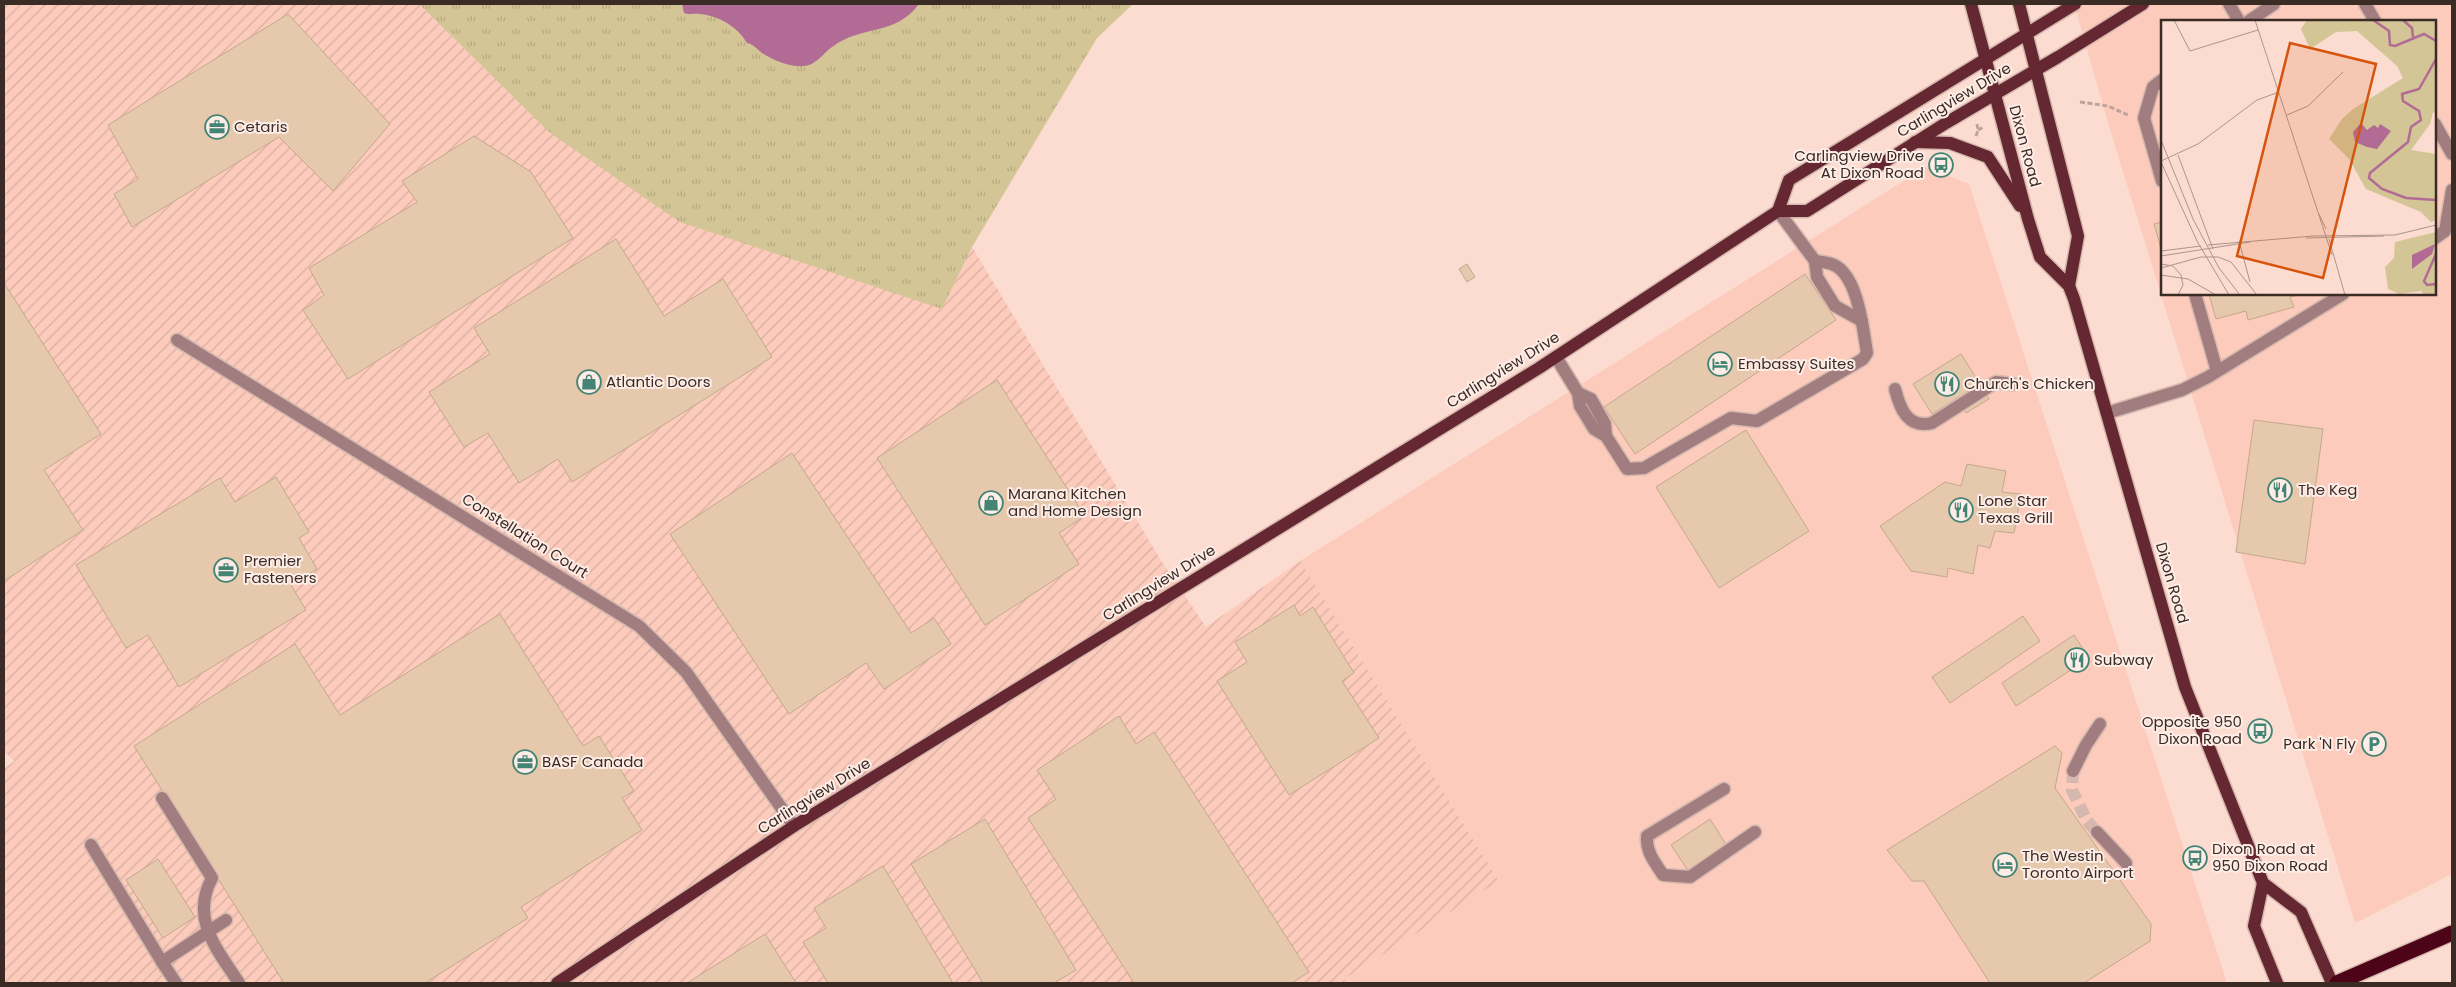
<svg xmlns="http://www.w3.org/2000/svg" width="2456" height="987" viewBox="0 0 2456 987" font-family="Poppins,sans-serif">
<style>
.built{fill:#fccbbb;fill-rule:evenodd}
.industrial{fill:url(#industrial-furrows)}
.grass{fill:url(#grass-tufts)}
.water{fill:#b26b94}
.building{fill:#e6c9ad;stroke:#c3a88c}
.lines{fill:none;stroke-linecap:round;stroke-linejoin:round}
.minor-tunnel{stroke:#d5b8ae;stroke-width:12;stroke-dasharray:12 6;stroke-linecap:butt}
.minor-casing{stroke:#d5b8ae;stroke-width:15}
.major-casing{stroke:#d5b8ae;stroke-width:15}
.highway-casing{stroke:#d5b8ae;stroke-width:18}
.path{stroke:#bfa39a;stroke-width:3;stroke-dasharray:5 2.5;stroke-linecap:butt}
.minor{stroke:#a27d80;stroke-width:12}
.major{stroke:#652832;stroke-width:12}
.highway{stroke:#4d0318;stroke-width:15}
.labels{text-anchor:middle;stroke-width:4;stroke-linejoin:round;paint-order:stroke}
.street-label{font-size:15px;fill:#3a2b25;stroke:#feede7}
.poi-label{font-size:15px;fill:#3a2b25;stroke:#feede7;text-anchor:start}
.inset-river{fill:none;stroke:#b26b94;stroke-width:2.5}
.inset-road{fill:none;stroke:#ae958c;stroke-width:1}
.view{fill:#d7540e;fill-opacity:0.15;stroke:#d7540e;stroke-width:2.5}
.inset-edge{fill:none;stroke:#3a2b25;stroke-width:2.5}
</style>
<defs>
<pattern id="industrial-furrows" width="10" height="10" patternUnits="userSpaceOnUse" patternTransform="scale(1.25)"><rect width="10" height="10" fill="#fccbbb"/><path d="M-1 1l2-2M0 10L10 0M9 11l2-2" fill="none" stroke="#d9aea1"/></pattern>
<pattern id="grass-tufts" width="24" height="20" patternUnits="userSpaceOnUse" patternTransform="scale(1.25)"><rect width="24" height="20" fill="#d3c595"/><path d="M3 7l-1-3M5 7V3M7 7l1-3M15 17l-1-3M17 17v-4M19 17l1-3" fill="none" stroke="#b6a980"/></pattern>
</defs>
<rect width="100%" height="100%" fill="#fcdbd0"/>
<g class="built">
<path d="M2074,4H2452V874L2355,923L2109,126ZM2162,21H2435V294H2162Z"/>
<polygon points="1926,167 1969,184 2227,983 1346,983 1343,980 1499,881 1300,561"/>
</g>
<polygon class="industrial" points="4,4 419,4 549,132 942,309 972,247 1162,562 1206,627 1300,561 1499,881 1344,979 1346,983 4,983 4,769 14,761 4,751"/>
<polygon class="grass" points="419,4 1133,4 1097,38 972,247 942,309 680,222 549,132"/>
<path class="water" d="M682,4H919C894,37 863,24 832,47C820,56 815,68 797,66C785,65 773,60 762,53C757,49 753,44 747,43C737,26 719,16 700,14C695,13 690,15 684,13Z"/>
<g class="building">
<polygon points="288,14 390,124 333,191 279,137 132,227 114,194 138,179 108,125"/>
<polygon points="474,136 531,172 573,238 348,379 303,310 324,295 309,268 417,202 402,181"/>
<polygon points="2162,222 2162,252 2154,224"/>
<polygon points="616,239 664,316 723,279 772,357 572,482 558,459 519,483 488,433 464,447 429,392 490,354 474,328"/>
<polygon points="1467,264 1475,277 1467,282 1459,269"/>
<polygon points="1805,274 1836,320 1635,454 1604,407"/>
<polygon points="4,283 101,434 44,470 83,530 4,581"/>
<polygon points="2209,294 2302,294 2290,297 2294,307 2248,320 2246,311 2216,319"/>
<polygon points="1961,354 1980,384 1932,414 1913,384"/>
<polygon points="997,380 1085,516 1059,533 1079,564 985,625 877,458"/>
<polygon points="1980,384 1989,399 1966,413 1957,399"/>
<polygon points="2254,420 2323,429 2305,564 2236,552"/>
<polygon points="1746,430 1809,531 1719,588 1656,487"/>
<polygon points="792,453 911,633 934,618 951,644 884,689 866,663 789,714 670,534"/>
<polygon points="1967,464 2006,471 2002,492 2021,494 2014,533 1995,531 1990,548 1978,545 1973,574 1948,568 1947,577 1911,571 1880,526 1945,482 1961,486"/>
<polygon points="276,477 309,532 299,538 317,569 291,585 306,610 179,687 148,635 126,648 76,565 220,478 235,502"/>
<polygon points="1294,605 1300,616 1313,607 1354,673 1342,681 1379,738 1289,795 1217,681 1247,662 1235,642"/>
<polygon points="500,614 583,746 599,736 634,791 622,798 642,830 521,907 528,918 425,983 284,983 134,746 295,644 340,715"/>
<polygon points="2023,616 2040,641 1950,703 1932,677"/>
<polygon points="2074,635 2089,658 2016,706 2002,683"/>
<polygon points="1119,716 1136,744 1154,732 1309,972 1292,983 1134,983 1028,818 1056,799 1037,770"/>
<polygon points="2055,746 2062,753 2055,788 2151,924 2150,941 2084,983 1990,983 1924,881 1912,881 1887,850"/>
<polygon points="985,819 1076,970 1054,983 983,983 911,864"/>
<polygon points="1710,819 1727,846 1689,872 1671,845"/>
<polygon points="158,859 195,917 163,938 126,880"/>
<polygon points="883,866 953,983 828,983 803,942 826,928 814,908"/>
<polygon points="765,934 796,983 687,983"/>
</g>
<g class="lines">
<polyline class="minor-tunnel" points="2073,771 2072,790 2087,821 2097,832"/>
<g class="minor-casing">
<g id="minor">
<polyline points="2229,4 2239,21"/>
<polyline points="2365,4 2375,21"/>
<polyline points="2249,21 2274,4"/>
<polyline points="2162,80 2153,87 2144,118 2162,181"/>
<polyline points="2435,124 2452,154"/>
<polyline points="1778,211 1815,261 1817,277 1835,306 1862,321"/>
<polyline points="2435,238 2445,231 2452,190"/>
<polyline points="2195,294 2217,371"/>
<polyline points="177,340 639,626 686,672 794,826"/>
<polyline points="1556,357 1578,393 1580,406 1594,429 1606,436"/>
<path d="M1895,389C1900,409 1908,429 1932,423L1996,382L2013,384"/>
<path d="M1578,393L1591,399L1605,424L1606,436L1627,469L1644,468L1731,418L1757,421L1863,359L1867,353C1863,329 1858,276 1834,265C1829,262 1821,262 1815,261"/>
<polyline points="2107,413 2182,390 2208,377 2343,294"/>
<polyline points="2073,771 2086,745 2100,724"/>
<path d="M1724,789L1647,836C1646,852 1654,861 1663,875L1690,877L1755,832"/>
<path d="M162,798L212,878C190,919 217,949 239,983"/>
<polyline points="2097,832 2126,863"/>
<polyline points="91,845 162,962"/>
<polyline points="176,983 162,962 226,920"/>
</g>
</g>
<g class="major-casing">
<g id="major">
<polyline points="1971,4 2028,219 2040,257 2069,286 2074,299 2185,687 2263,883 2301,912 2332,983"/>
<polyline points="2019,4 2078,236 2069,286"/>
<polyline points="1915,142 1950,143 1988,157 2020,206"/>
<polyline points="1778,211 1789,180 2075,4"/>
<polyline points="2263,883 2254,926 2277,983"/>
<polyline points="557,983 794,826 1539,368 1778,211 1807,211 1946,123 2058,57 2143,4"/>
</g>
</g>
<g class="highway-casing">
<polyline id="highway" points="2337,983 2452,933"/>
</g>
<g class="path">
<polyline points="2080,102 2108,106 2128,115"/>
<polyline points="1978,130 1983,127"/>
<polyline points="1976,136 1978,130 1977,124"/>
</g>
<use href="#minor" class="minor"/>
<use href="#major" class="major"/>
<use href="#highway" class="highway"/>
</g>
<defs>
<g id="office-ring" transform="scale(1.25)"><circle r="9.5" fill="#feede7" stroke="#448474" stroke-width="1.5"/><path d="M-6-3h4V-5.5h4V-3h4V5H-6ZM-1-4.5V-3h2v-1.5ZM-6 0V1H6V0Z" fill="#448474"/></g>
<g id="bus-ring" transform="scale(1.25)"><circle r="9.5" fill="#feede7" stroke="#448474" stroke-width="1.5"/><path d="M-5-6H5V4H4V6H2V4H-2V6H-4V4H-5ZM-3.5-4V0h7V-4ZM-3.5 1.2v1.5H-2V1.2ZM2 1.2v1.5H3.5V1.2Z" fill="#448474"/></g>
<g id="hotel-ring" transform="scale(1.25)"><circle r="9.5" fill="#feede7" stroke="#448474" stroke-width="1.5"/><path d="M-6-4.5h1.5V1H6V5H4.5V3h-9V5H-6ZM-4 0a1.8 1.8 0 1 1 3.6 0ZM.5 0V-2.5h3Q6-2.5 6 0Z" fill="#448474"/></g>
<g id="shop-ring" transform="scale(1.25)"><circle r="9.5" fill="#feede7" stroke="#448474" stroke-width="1.5"/><path d="M-5-2.5h2.3a2.7 3.5 0 0 1 5.4 0H5L5.5 6h-11ZM-1.5-2.5h3a1.5 2.3 0 0 0-3 0Z" fill="#448474"/></g>
<g id="restaurant-ring" transform="scale(1.25)"><circle r="9.5" fill="#feede7" stroke="#448474" stroke-width="1.5"/><path d="M-5-6h1v4h1v-4h1v4h1v-4h1v5L-1.5 .5V6h-2V.5L-5-1ZM5-6V6H3V1.5H1.5Q1.5-4 5-6Z" fill="#448474"/></g>
<g id="parking-ring" transform="scale(1.25)"><circle r="9.5" fill="#feede7" stroke="#448474" stroke-width="1.5"/><path d="M-3.5-5.5H1a3.5 3.5 0 0 1 0 7H-1V5.5H-3.5ZM-1-3.4V-.6H.8a1.4 1.4 0 0 0 0-2.8Z" fill="#448474"/></g>
</defs>
<g fill-rule="evenodd">
<use href="#office-ring" x="217" y="127"/>
<use href="#bus-ring" x="1941" y="165"/>
<use href="#hotel-ring" x="1720" y="364"/>
<use href="#shop-ring" x="589" y="382"/>
<use href="#restaurant-ring" x="1947" y="384"/>
<use href="#restaurant-ring" x="2280" y="490"/>
<use href="#shop-ring" x="991" y="503"/>
<use href="#restaurant-ring" x="1961" y="510"/>
<use href="#office-ring" x="226" y="570"/>
<use href="#restaurant-ring" x="2077" y="660"/>
<use href="#bus-ring" x="2260" y="731"/>
<use href="#parking-ring" x="2374" y="744"/>
<use href="#office-ring" x="525" y="762"/>
<use href="#bus-ring" x="2195" y="858"/>
<use href="#hotel-ring" x="2005" y="865"/>
</g>
<g class="labels">
<g class="street-label">
<text transform="translate(1954 100) rotate(-31)" y="5">Carlingview Drive</text>
<text transform="translate(2025 146) rotate(75)" y="5">Dixon Road</text>
<text transform="translate(1503 370) rotate(-32)" y="5">Carlingview Drive</text>
<text transform="translate(525 536) rotate(32)" y="5">Constellation Court</text>
<text transform="translate(1159 583) rotate(-32)" y="5">Carlingview Drive</text>
<text transform="translate(2172 583) rotate(74)" y="5">Dixon Road</text>
<text transform="translate(814 796) rotate(-32)" y="5">Carlingview Drive</text>
</g>
<g class="poi-label">
<text x="234" y="132">Cetaris</text>
<text x="1924" y="161" text-anchor="end">Carlingview Drive<tspan x="1924" dy="17">At Dixon Road</tspan></text>
<text x="1738" y="369">Embassy Suites</text>
<text x="606" y="387">Atlantic Doors</text>
<text x="1964" y="389">Church's Chicken</text>
<text x="2298" y="495">The Keg</text>
<text x="1008" y="499">Marana Kitchen<tspan x="1008" dy="17">and Home Design</tspan></text>
<text x="1978" y="506">Lone Star<tspan x="1978" dy="17">Texas Grill</tspan></text>
<text x="244" y="566">Premier<tspan x="244" dy="17">Fasteners</tspan></text>
<text x="2094" y="665">Subway</text>
<text x="2242" y="727" text-anchor="end">Opposite 950<tspan x="2242" dy="17">Dixon Road</tspan></text>
<text x="2356" y="749" text-anchor="end">Park 'N Fly</text>
<text x="542" y="767">BASF Canada</text>
<text x="2212" y="854">Dixon Road at<tspan x="2212" dy="17">950 Dixon Road</tspan></text>
<text x="2022" y="861">The Westin<tspan x="2022" dy="17">Toronto Airport</tspan></text>
</g>
</g>
<g transform="translate(2161 20)">
<rect width="275" height="275" fill="#fcdbd0"/>
<path d="M146,0H275V93L272,92L269,104L250,130L275,134V200L270,202L260,192L205,169L188,139L168,119L181,99L192,89L242,58L236,46L196,11L175,12L149,29L140,9ZM275,212V275H263L260,271L238,274L227,269L224,247L233,238L234,222Z" fill="#d3c595"/>
<path d="M200,103L206,110L213,105L217,108L219,104L230,111L216,129L206,127L194,122L192,112ZM274,224L271,234L251,249V235Z" fill="#b26b94"/>
<path class="inset-river" d="M212,0L228,11L229,25L234,26L263,14L275,21M242,0L251,8L252,17M275,39L258,69L241,74L242,81L258,91L260,100L250,107L247,122L209,153L208,158L221,169L245,178L275,180M275,234L263,261L266,265L275,264"/>
<path class="inset-road" d="M13,0L29,31L97,10M94,0L171,235M126,95L147,86L182,52M0,120L32,199L58,248L79,275M17,135L52,229M0,141L37,124L96,80L118,72M0,142L36,221L68,275M158,194L165,209M234,215L275,205M145,218L223,216M168,219L184,275M78,221L89,262M47,225L152,216L234,215M0,231L40,226M0,236L89,222M0,244L12,246L20,255L22,265L17,275M0,248L40,237H57L70,242L96,275M0,255L27,259L55,275"/>
<path class="view" d="M129,23L215,44L162,258L76,236Z"/>
<rect width="275" height="275" class="inset-edge"/>
</g>
<rect width="2456" height="987" fill="none" stroke="#3a2b25" stroke-width="10"/>
</svg>
